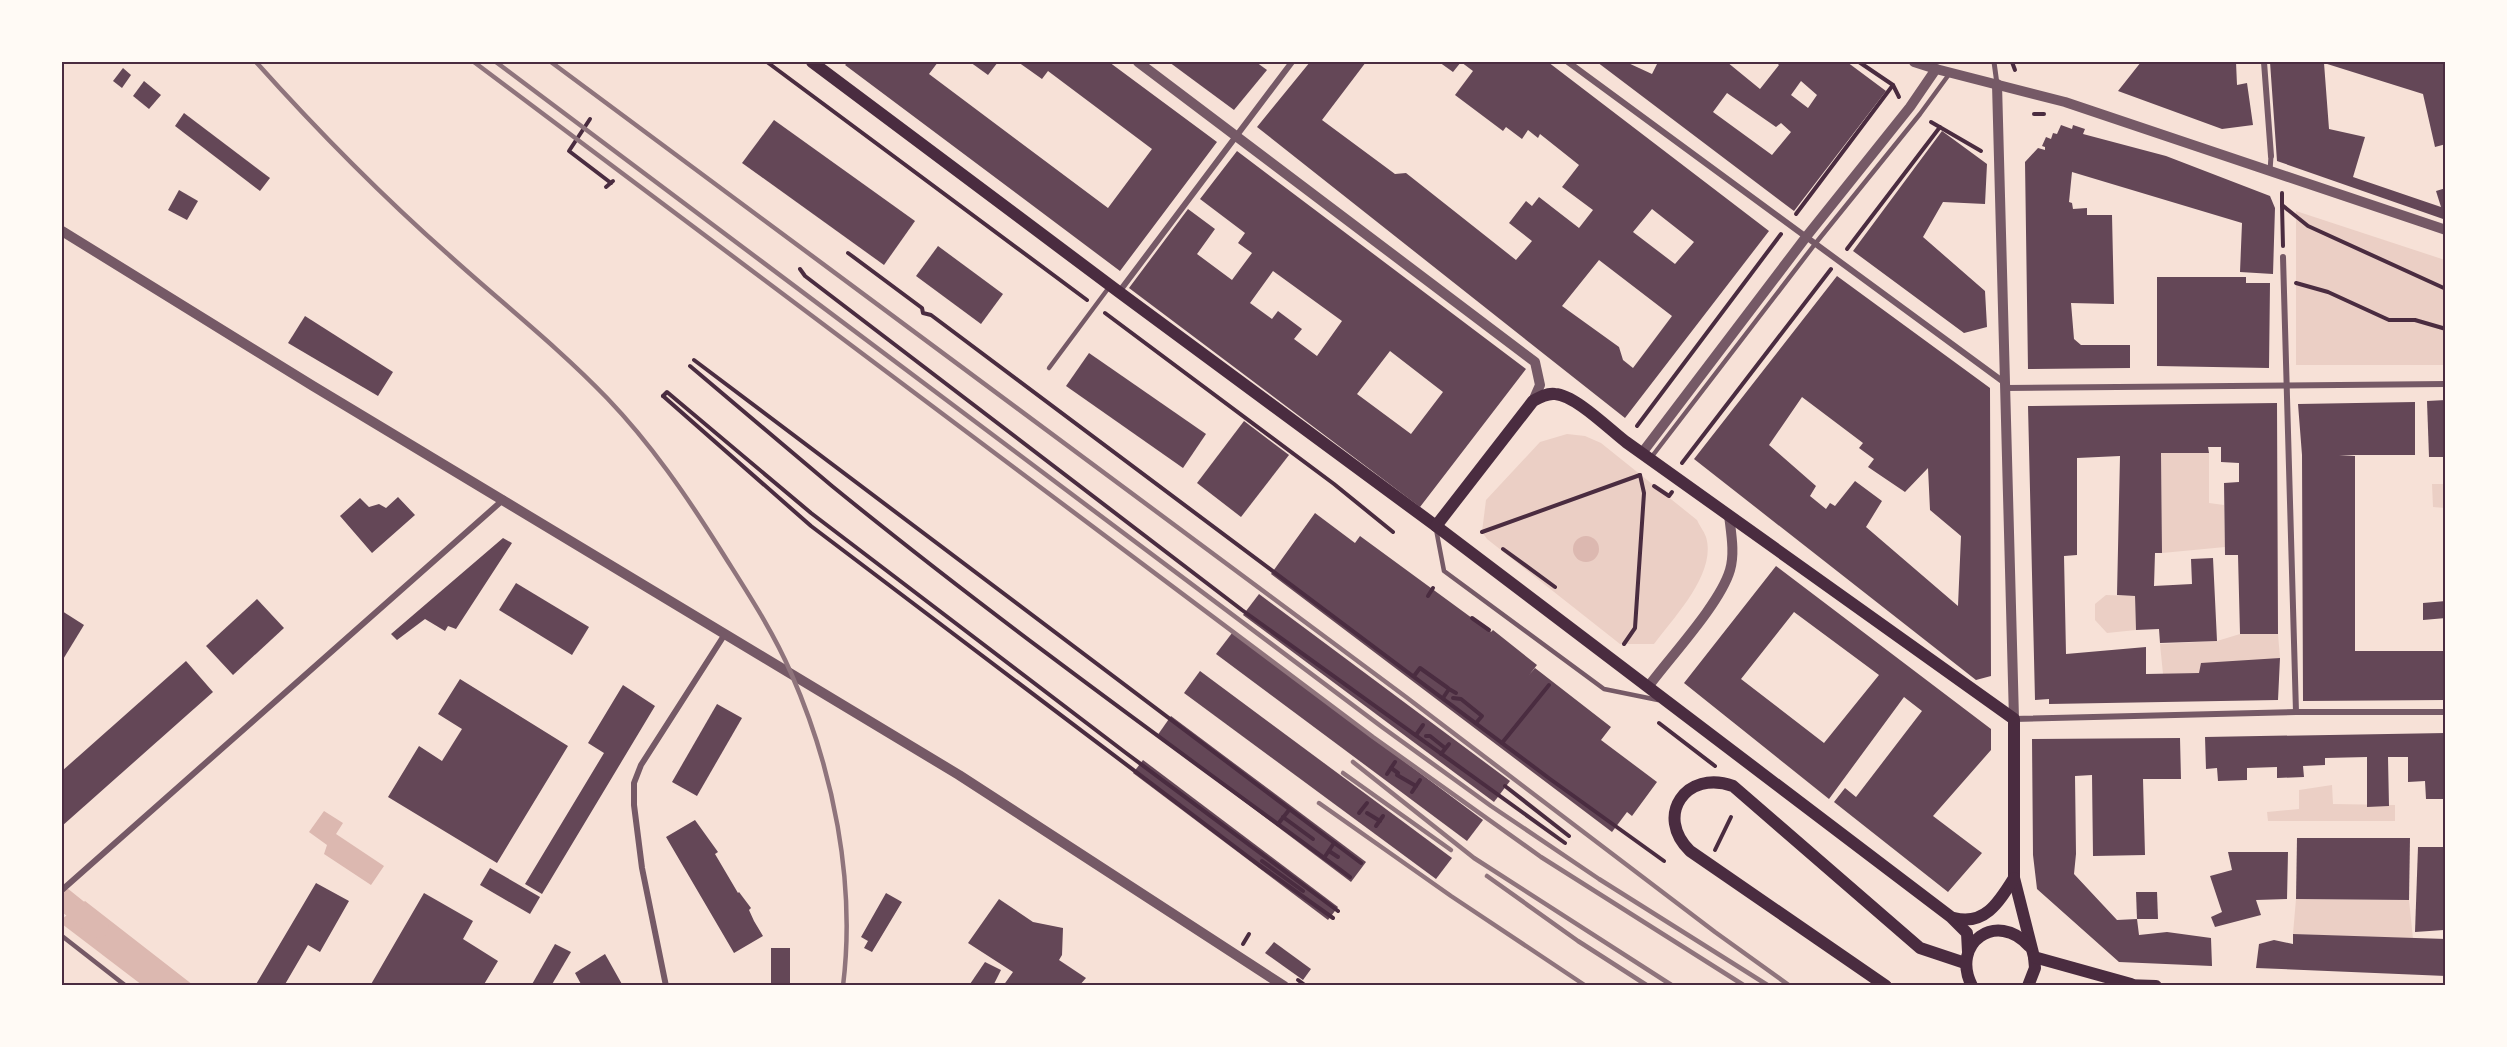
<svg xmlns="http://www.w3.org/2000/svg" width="2507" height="1047" viewBox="0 0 2507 1047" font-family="'PT Sans',sans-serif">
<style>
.green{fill:#ebcfc5}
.water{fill:#dcb8b0}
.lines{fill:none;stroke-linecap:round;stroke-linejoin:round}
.canal{stroke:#dcb8b0;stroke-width:22}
.building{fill:#644757;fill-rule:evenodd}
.path{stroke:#4a2c40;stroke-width:4}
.service{stroke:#755966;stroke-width:4.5}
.pedestrian{stroke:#755966;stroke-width:5}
.minor{stroke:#755966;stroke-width:6}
.tertiary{stroke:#755966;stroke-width:10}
.secondary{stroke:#4a2c40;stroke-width:12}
.rail{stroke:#8f747c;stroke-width:4.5}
.neatline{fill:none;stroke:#4a2c40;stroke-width:2}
</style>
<rect width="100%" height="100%" fill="#f7e1d7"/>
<g class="green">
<polygon points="2296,211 2445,260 2445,365 2296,365"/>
<path d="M1567,434L1585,436L1601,443L1697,520C1699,525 1704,531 1706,537C1717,573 1674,617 1654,644H1620L1487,539L1482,532L1486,500L1540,442Z"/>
<polygon points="2161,453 2209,453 2209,503 2224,505 2225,547 2162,553"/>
<polygon points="2432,484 2445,484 2445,508 2433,507"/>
<polygon points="2106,595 2135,596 2136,630 2107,633 2095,620 2095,604"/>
<polygon points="2240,634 2278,634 2280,658 2199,673 2163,674 2160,644 2217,641"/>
<polygon points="2332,785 2333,804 2395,805 2395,821 2268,821 2267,812 2299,809 2299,790"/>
<polygon points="2296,899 2409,900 2413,939 2293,934"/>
</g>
<g class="water">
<circle cx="1586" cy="549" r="13"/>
<polygon points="324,811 343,823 336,834 384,866 371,885 324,854 327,845 309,832"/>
<polygon points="85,901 193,985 142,985 62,924 62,919"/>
</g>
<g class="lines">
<polyline class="canal" points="62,898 98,927"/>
</g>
<g class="building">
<polygon points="848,62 938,62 929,74 1108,208 1152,149 1048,71 1042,79 1018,62 1109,62 1217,142 1120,271 845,65"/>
<polygon points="970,62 998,62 988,75"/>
<polygon points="1169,62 1256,62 1267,70 1234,110"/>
<path d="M1310,62H1366L1322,120L1395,174L1406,173L1516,260L1532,241L1509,223L1526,201L1532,206L1539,197L1579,228L1593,210L1562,187L1579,165L1540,134L1538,138L1528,130L1522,139L1506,127L1503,131L1455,95L1473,71L1461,62L1453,72L1439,62H1548L1769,231L1625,418L1257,127ZM1652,209L1694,242L1675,264L1633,232ZM1599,260L1672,316L1633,368L1623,360L1619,347L1562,306Z"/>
<path d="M1597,62H1626L1652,74L1658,62H1727L1760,89L1779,65L1776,62H1847L1886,91L1794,211ZM1801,81L1817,95L1808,108L1791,95ZM1727,93L1776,127L1781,123L1791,132L1772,155L1713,112Z"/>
<polygon points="2141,62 2236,62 2237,85 2247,83 2253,125 2222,129 2118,91"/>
<polygon points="2270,62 2446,62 2446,144 2435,147 2423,94 2324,63 2329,129 2365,137 2353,177 2441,207 2436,191 2446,188 2446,220 2277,161"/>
<polygon points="123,68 131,75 122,88 113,81"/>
<polygon points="144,81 161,95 149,109 133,96"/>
<polygon points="184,113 270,178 260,191 175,126"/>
<polygon points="774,120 915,221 884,265 742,163"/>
<polygon points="2061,125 2072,129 2073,125 2085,129 2083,134 2166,156 2270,196 2275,208 2273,274 2240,272 2242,223 2072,172 2069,202 2072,203 2073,209 2087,208 2087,215 2112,215 2114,304 2071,303 2074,339 2081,345 2130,345 2130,368 2028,369 2025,162 2038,148 2045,150 2045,147 2042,146 2046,137 2051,139 2053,133 2057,134"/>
<polygon points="1942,131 1987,164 1985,204 1943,202 1923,237 1985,291 1987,327 1964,333 1853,251"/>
<path d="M1237,151L1526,369L1420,507L1129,288L1188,209L1215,229L1197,254L1232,280L1252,253L1238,243L1245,233L1200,199ZM1273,271L1342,321L1317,356L1294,339L1302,329L1278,311L1272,319L1250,303ZM1390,351L1443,392L1411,434L1357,394Z"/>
<polygon points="179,190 198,201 187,220 168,210"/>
<polygon points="938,246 1003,294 981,324 916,276"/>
<path d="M1837,276L1990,388L1991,676L1976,680L1694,459ZM1802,397L1863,443L1859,448L1874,459L1868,467L1905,492L1928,468L1930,510L1961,536L1958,606L1866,527L1882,501L1855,481L1835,506L1830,503L1826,509L1810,496L1816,486L1769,445Z"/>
<polygon points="2157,277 2246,277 2246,283 2270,283 2269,368 2157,366"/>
<polygon points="305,316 393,372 378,396 288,343"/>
<polygon points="1089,353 1206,434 1183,468 1066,386"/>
<polygon points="2446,400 2446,457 2429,457 2427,401"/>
<polygon points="2415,402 2415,455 2339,455 2355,456 2355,651 2446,651 2446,700 2303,701 2302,455 2298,404"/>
<polygon points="2277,403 2278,634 2240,634 2238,555 2225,555 2224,483 2239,482 2239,463 2221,462 2221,447 2208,447 2209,453 2161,453 2162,553 2155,553 2154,586 2192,584 2191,559 2213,558 2217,641 2160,643 2159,629 2136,630 2135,596 2117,595 2120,456 2077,458 2077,555 2064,556 2066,654 2146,647 2146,674 2199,673 2201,663 2280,658 2278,700 2049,704 2049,699 2035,700 2028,406"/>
<polygon points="1244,421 1289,455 1241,517 1197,483"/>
<polygon points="398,497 415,515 372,553 340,516 360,498 369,507 379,504 386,508"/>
<polygon points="1315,513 1355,543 1360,536 1491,632 1493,630 1537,665 1529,675 1535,668 1611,727 1601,740 1657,782 1632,816 1627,812 1612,832 1271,574"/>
<polygon points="503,538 512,543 456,629 448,626 445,631 425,619 397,640 391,634"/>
<path d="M1776,566L1991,729V750L1933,816L1982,853L1948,892L1834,802L1845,788L1856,797L1922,711L1904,697L1829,799L1684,683ZM1794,612L1879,675L1824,743L1741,679Z"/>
<polygon points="516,583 589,627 572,655 499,610"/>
<polygon points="1259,594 1510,781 1494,802 1243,615"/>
<polygon points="257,599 284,628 233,675 206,646"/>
<polygon points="2446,601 2446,618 2423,620 2423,603"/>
<polygon points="62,611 84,625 62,661"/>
<polygon points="1232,633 1483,820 1467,841 1216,654"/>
<polygon points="186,661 213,692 62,826 62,771"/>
<polygon points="1200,671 1452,858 1436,879 1184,693"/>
<polygon points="460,679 568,746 497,863 388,797 419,746 442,761 462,729 438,714"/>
<polygon points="623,685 655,706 542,894 525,884 604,753 588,743"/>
<polygon points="717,704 742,718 697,796 672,782"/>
<polygon points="1171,716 1366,862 1351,882 1157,736"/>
<polygon points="2446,733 2446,799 2426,799 2425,781 2408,782 2408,757 2388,757 2389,806 2367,807 2367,757 2325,758 2325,765 2303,766 2304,777 2277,778 2277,767 2247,768 2247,780 2218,781 2217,768 2206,769 2205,737"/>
<polygon points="2180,738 2181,779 2143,779 2145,855 2093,856 2092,775 2075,776 2076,854 2074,874 2117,920 2137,919 2139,935 2167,932 2211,938 2212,966 2119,962 2037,889 2033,855 2032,739"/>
<polygon points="1143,760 1338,907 1328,920 1133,773"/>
<polygon points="695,820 718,852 715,854 738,893 739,892 751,908 749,910 754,921 763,936 734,953 666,837"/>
<polygon points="2297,838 2410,838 2409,900 2296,899"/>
<polygon points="2418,847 2446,847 2444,930 2415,932"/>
<polygon points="2228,852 2288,852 2287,899 2256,900 2261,915 2215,927 2211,917 2222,912 2210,876 2232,870"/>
<polygon points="490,868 540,897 530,914 480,885"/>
<polygon points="316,883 349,901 320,952 308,945 284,986 255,986"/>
<polygon points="2136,892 2157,892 2158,919 2137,919"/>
<polygon points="424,893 473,921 463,939 498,961 483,986 370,986"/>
<polygon points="886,893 902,902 872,952 864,948 868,941 861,937"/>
<polygon points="999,899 1033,922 1063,928 1062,955 1059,960 1086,978 1079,986 1003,986 1013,972 968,943"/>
<polygon points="2293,934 2446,939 2446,976 2256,968 2259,944 2274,940 2293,944"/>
<polygon points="1274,942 1311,969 1303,980 1265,953"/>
<polygon points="555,944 571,952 551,986 531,986"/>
<rect x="771" y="948" width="19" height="38"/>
<polygon points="605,954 623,986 582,986 575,973"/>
<polygon points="985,962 1001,970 993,986 973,986 970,984"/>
</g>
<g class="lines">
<g class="path">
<polyline points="767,62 1087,300"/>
<polyline points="1859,62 1893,85 1899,97"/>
<polyline points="2012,62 2015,70"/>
<polyline points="2034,114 2044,114"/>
<polyline points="590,119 569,151 611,183"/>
<polyline points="1931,122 1981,151"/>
<polyline points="606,187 613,181"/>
<polyline points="2282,193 2282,205 2308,226 2446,289"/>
<polyline points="2282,206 2283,246"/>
<polyline points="1796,214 1893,85"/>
<polyline points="1847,249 1940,127"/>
<polyline points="848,253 922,308 923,313 931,315 1550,779 1664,861"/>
<polyline points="800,269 805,276 1242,610 1565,843"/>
<polyline points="2296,283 2328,292 2389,320 2415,320 2446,329"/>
<polyline points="1105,313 1334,484 1393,532"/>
<polyline points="694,360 1361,863"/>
<path d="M690,366C737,406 784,446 832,486C1000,623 1176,749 1350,877"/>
<polyline points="663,396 667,392 811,513 1126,753 1338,911"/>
<polyline points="663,396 811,526 1259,865 1333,918"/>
<polyline points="1637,426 1781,234"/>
<polyline points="1682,463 1831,269"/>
<polyline points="1654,486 1669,496 1672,492"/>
<polyline points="1482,532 1640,475"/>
<polyline points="1503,549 1555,587"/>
<polyline points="1428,596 1433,588"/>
<polyline points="1472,618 1489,630"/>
<polyline points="1624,644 1635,628 1644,493 1640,475"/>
<polyline points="1414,676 1420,668 1448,688"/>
<polyline points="1443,698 1449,689 1456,693"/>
<polyline points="1453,698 1461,699 1482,716 1476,723"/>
<polyline points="1659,723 1715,766"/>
<polyline points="1416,735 1423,725"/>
<polyline points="1426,736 1430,736 1445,748"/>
<polyline points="1502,743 1549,685"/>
<polyline points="1441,754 1449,744"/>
<polyline points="1391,768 1395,762"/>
<polyline points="1387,774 1391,768 1398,773"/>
<polyline points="1397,775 1416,786"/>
<polyline points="1505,786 1569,836"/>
<polyline points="1412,792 1420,780"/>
<polyline points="1359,813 1367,803"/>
<polyline points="1367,813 1380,821"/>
<polyline points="1283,817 1313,839"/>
<polyline points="1278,824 1289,810"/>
<polyline points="1376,826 1383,816"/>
<polyline points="1715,850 1731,817"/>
<polyline points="1329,851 1338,857"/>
<polyline points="1324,858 1334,843"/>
<polyline points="1262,861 1303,891"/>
<polyline points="1243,944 1249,934"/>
<polyline points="1298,980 1306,986"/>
</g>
<g class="service">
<polyline points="1049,368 1110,286"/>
<polyline points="1650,459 1815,244 1920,114 1950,73"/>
<polyline points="1436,529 1444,571 1604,689 1658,700"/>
<polyline points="62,936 126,986"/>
</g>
<g class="pedestrian">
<polyline points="1994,62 1997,84"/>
<polyline points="2270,171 2271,156"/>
</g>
<g class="minor">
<polyline points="1568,62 2005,383"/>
<polyline points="2264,62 2271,156"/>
<polyline points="2283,257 2296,712"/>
<polyline points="1119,292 1292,62"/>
<polyline points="2006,388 2446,384"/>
<polyline points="2014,719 2296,712 2446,712"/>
<polyline points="62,890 504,499"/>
<polyline points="666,986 642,868 634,805 634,783 641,765 725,634"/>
</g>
<g class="tertiary">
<polyline points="1138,62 1535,362 1540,385 1533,401"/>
<polyline points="1914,62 1936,69 2065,102 2446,230"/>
<polyline points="1997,84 2014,719"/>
<polyline points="62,231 313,386 959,775 1284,986"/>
<polyline points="1642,453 1806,237 1910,107 1936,69"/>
<path d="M1648,687C1670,657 1720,604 1730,570C1735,553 1731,533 1729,515"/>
</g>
<g class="secondary">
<polyline points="812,62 1119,292 1436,526 1951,917 1967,933 1968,952"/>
<path d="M1436,526L1533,401C1540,397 1547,393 1555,394C1575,395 1609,429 1626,442L2014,719V878L2034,957L2035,968L2028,986"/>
<path d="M1954,918C1985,926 1999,902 2014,878"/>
<polyline points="2034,957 2131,984"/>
<polyline points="2124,985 2156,986"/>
<path d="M1886,986L1690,851C1654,816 1686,769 1733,786L1920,948L1965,963"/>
<path d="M1972,986C1950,943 1997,910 2029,946"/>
</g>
<g class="rail">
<path d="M256,62C317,130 381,195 450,256C502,303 558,347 607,398C651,444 686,495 720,549C745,589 772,629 791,673C833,769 856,881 843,986"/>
<polyline points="474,62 1373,737 1541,857 1745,986"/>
<polyline points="496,62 1382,727 1491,806 1599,879 1769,986"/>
<polyline points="551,62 1406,697 1715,932 1790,986"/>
<polyline points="1353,762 1474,858 1673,986"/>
<polyline points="1343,773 1451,850"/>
<polyline points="1319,803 1451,896 1586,986"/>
<polyline points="1487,876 1578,941 1648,986"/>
</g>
</g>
<rect width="2507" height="1047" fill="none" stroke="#fffaf5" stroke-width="126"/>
<rect x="63" y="63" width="2381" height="921" class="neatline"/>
</svg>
